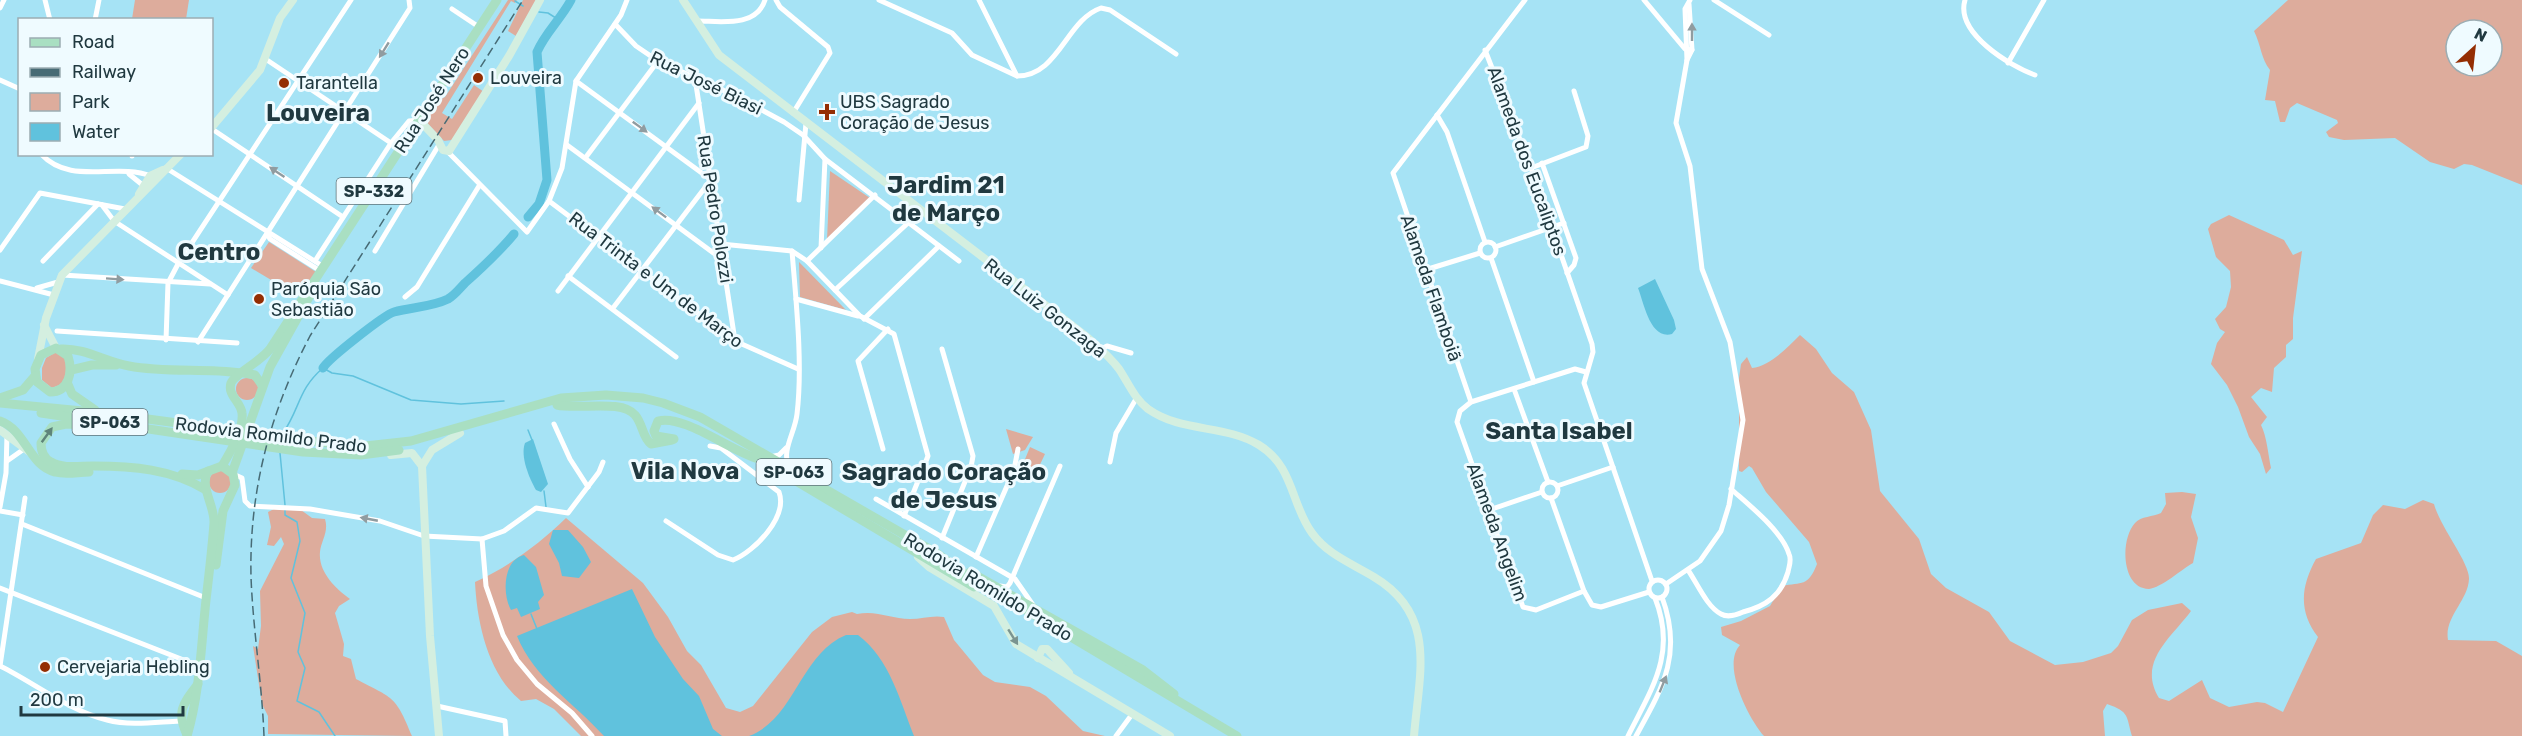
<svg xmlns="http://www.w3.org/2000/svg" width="2522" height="736" viewBox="0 0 2522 736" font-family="Rubik,sans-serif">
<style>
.green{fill:#ddac9c;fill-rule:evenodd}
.water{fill:#60c2dd}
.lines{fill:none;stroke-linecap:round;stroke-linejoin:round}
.stream{stroke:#60c2dd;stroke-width:1.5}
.river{stroke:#60c2dd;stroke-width:9}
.street{stroke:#fff;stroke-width:5}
.secondary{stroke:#d4efe0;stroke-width:8}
.primary{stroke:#a9dfc2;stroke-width:9}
.rail{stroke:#476b75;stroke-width:1.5;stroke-dasharray:9 4.5;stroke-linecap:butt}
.oneway{fill:#909ca0}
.oneway2{fill:#5e847a}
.oneway3{fill:#7a9490}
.poi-dot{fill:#942e03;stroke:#effbff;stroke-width:2}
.labels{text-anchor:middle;stroke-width:6;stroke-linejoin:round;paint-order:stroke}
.shield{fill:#effbff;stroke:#5e7379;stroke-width:1.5}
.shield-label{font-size:16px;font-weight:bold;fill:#203940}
.poi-label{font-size:18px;fill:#203940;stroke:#effbff;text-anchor:start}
.street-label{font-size:18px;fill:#203940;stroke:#effbff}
.district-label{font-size:24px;font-weight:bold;fill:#203940;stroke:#effbff}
</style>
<rect width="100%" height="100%" fill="#a6e3f5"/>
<g class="green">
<polygon points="135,0 189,0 186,19 132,19"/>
<path d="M508,0H517L515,3L511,1L442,113L452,119L474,85L484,92L452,140L444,141L428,124C428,111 434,102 445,97Z"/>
<polygon points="523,0 536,0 516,36 508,31"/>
<path d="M2288,0H2522V185L2472,165L2464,164L2454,169L2430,162L2395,138L2344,140L2329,137L2326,132L2338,123L2337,120L2297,103L2290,108L2285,122H2280L2275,101L2265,100L2270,70C2261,59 2261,45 2254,31ZM2456,30H2492V66H2456Z"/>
<polygon points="830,171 870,198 827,240"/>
<path d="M2229,215L2284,240L2293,255L2302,251L2293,318V339L2286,345V357L2274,368L2272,392L2261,388L2251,397L2267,417L2261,425C2267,437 2268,454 2271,468L2266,474L2260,454L2249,437L2238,407L2227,385L2211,364L2217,343L2225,332L2220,329L2215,319L2226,307L2231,287L2230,271L2216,257L2208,229L2211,224Z"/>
<polygon points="269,242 316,272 298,296 251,268"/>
<polygon points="799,262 846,310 800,297"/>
<path d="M1800,335L1816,349L1832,373L1854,392L1871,430L1880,491L1919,539L1931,574L1946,588L1989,612L2010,641L2055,665L2083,662L2111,653L2118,646L2132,620L2148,610L2182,603L2191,611C2171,638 2137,662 2159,698L2169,701L2202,680L2210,698L2229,707L2257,702L2265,703L2283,712L2318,637C2298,611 2301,586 2316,559L2361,543L2373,515L2383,505L2405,509L2423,500L2434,504C2440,527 2470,563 2469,579C2468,601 2444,617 2448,640L2496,641L2522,656V736H2132C2126,716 2130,712 2107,704L2103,711L2105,736H1764C1749,719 1721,665 1740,645L1722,635L1721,627L1741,621L1770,606L1782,586C1802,582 1808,587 1817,564L1809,542L1766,492L1752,468L1749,466L1742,472L1739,471V378L1741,364L1747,357L1752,368C1770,366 1787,348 1800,335Z"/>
<polygon points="56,352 68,361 64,383 52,388 42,380 42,368 46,358"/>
<circle cx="247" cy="389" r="11"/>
<polygon points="1006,429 1033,437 1025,450 1013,454"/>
<polygon points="1030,447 1045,454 1035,475 1021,469"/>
<circle cx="220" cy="482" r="11"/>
<path d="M2182,492L2196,494L2191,517L2198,538L2193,563C2182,569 2161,588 2149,589C2121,589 2120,539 2135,523C2141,516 2153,517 2161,513L2166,504L2165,493Z"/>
<path d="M274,509L301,510L312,518L325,519C329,532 321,541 320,552C318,572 336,589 350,599L339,606L335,613L344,644L343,656L351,659L356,679C393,699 395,694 412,736L268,734V716L262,704L253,646L258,649L261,626L260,591L284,544L281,537L274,546L267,545L271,527L268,512Z"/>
<path d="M566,518L643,583L668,617L687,651L701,665L726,708L740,712L753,706L812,632L832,617L852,612L857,614C877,610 891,619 910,619C922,619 932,615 944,617L954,640L983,675L995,682L1030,687L1046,696L1083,731L1105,736H581L554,709L536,699L521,701C488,674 477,623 475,582C510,566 539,544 566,518Z"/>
</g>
<g class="water">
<path d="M1655,279L1674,320L1676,329L1672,334C1650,340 1644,303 1638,288Z"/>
<path d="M533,439L548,484L541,492L536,490C529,478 520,456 525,443Z"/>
<polygon points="553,530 568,530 583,547 591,562 579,578 562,576 559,563 549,544"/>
<path d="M524,555L536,567L544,595L538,602L540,609L521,617L517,608L511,610C502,594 503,560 524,555Z"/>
<path d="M632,589L655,637L683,679L699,696L713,729L722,736H604C574,703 534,678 517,636Z"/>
<path d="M846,635H858C890,659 900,701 914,736H749C795,719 800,654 846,635Z"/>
</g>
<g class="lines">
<g class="stream">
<polyline points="515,1 523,6"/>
<polyline points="539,12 548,13 559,20"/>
<polyline points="528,430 532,440"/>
<path d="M283,433C300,409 298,389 323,368L332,373L353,376L411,400L461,404L504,401"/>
<polyline points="280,453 285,505"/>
<polyline points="544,491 546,507"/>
<polyline points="285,509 285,515 297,522 300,541 291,578 305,613 298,652 305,668 297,701 319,712 335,736"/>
<polyline points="531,614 537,629"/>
</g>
<g class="river">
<path d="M528,217L539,204L547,180L537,52C545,33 561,19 571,0"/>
<path d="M323,368C328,359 384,315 394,312C412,307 432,307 448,299C455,295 460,288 465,283C483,267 499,252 514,234"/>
</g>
<g class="street">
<polyline points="45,0 50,20"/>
<polyline points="776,0 780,7 828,47 830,53 793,113"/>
<path d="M879,0L952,33L972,55L1017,76C1059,76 1066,20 1101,8L1110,10L1176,54"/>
<polyline points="979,0 1017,76"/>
<polyline points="1644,0 1685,49 1692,50"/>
<polyline points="1714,0 1769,35"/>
<path d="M1965,0C1955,33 2010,66 2035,75"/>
<polyline points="0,8 4,0"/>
<polyline points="452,9 479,27"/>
<polyline points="95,20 99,0"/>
<path d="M697,21C720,21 756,28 765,0"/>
<polyline points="615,24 636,46 658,61 736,96 784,122 803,135 825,159 959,261"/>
<polyline points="1485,50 1531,168 1592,344 1593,352 1584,383 1652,581"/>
<polyline points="264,58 391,143"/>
<polyline points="1687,60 1692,50 1689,4"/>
<polyline points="2008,63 2044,0"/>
<polyline points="695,78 735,341"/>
<polyline points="0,80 20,89"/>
<polyline points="576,81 710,179"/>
<polyline points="1437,115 1447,132 1485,242"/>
<polyline points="212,129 343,217"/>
<polyline points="567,145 723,260"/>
<polyline points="448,152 527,232 549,201 562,168 576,81 621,15 627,0"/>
<path d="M41,154C71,186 115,162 151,176"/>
<polyline points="132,156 132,154"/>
<polyline points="586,157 658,61"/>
<polyline points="1542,163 1576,258 1574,265 1567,273"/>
<polyline points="166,168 324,267"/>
<polyline points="1531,168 1586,147 1588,136 1574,91"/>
<polyline points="129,174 145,187"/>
<polyline points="799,200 806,123"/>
<polyline points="549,201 735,341 798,369"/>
<polyline points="102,205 114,221 228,295"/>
<polyline points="267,234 270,239 322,272"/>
<circle cx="1488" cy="250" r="8"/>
<polyline points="721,244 792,251 807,261 860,316 894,334 928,456 904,516"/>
<polyline points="1495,247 1564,223"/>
<polyline points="821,248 825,159"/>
<polyline points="0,250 40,193 125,209"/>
<polyline points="375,251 440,143"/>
<polyline points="1491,258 1534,382"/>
<polyline points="43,261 98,204"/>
<polyline points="315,261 391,143 409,121 419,120"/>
<polyline points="807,261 875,195"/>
<polyline points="1425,270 1480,253"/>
<polyline points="62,275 210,284"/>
<polyline points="568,276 676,357"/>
<polyline points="0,281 54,295"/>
<polyline points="37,288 58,282"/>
<polyline points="835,290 908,223"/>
<polyline points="558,291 699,103"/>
<polyline points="405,297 417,287 479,186"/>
<polyline points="796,299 858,316"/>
<polyline points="613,308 710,181"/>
<polyline points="864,319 939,246"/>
<polyline points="57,331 237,343"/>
<polyline points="166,340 168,283 178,264 351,0"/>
<polyline points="198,342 410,8 409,0"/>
<polyline points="942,349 973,456 971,467 942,538"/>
<polyline points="1101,349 1107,346 1131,353"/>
<polyline points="1514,389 1548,482"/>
<polyline points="1471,402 1393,173 1525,0"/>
<polyline points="554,424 570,459 588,487"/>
<polyline points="883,449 858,361 888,329"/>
<polyline points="770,457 779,455 786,448"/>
<polyline points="7,461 24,449"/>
<polyline points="1110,462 1116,433 1136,399"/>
<path d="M789,468C781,450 795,433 797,414C803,364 796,301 792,251"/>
<polyline points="233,474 242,478 245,501 250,506 310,509 380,521 424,536 482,539 504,531 536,508 568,513 599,472 603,462"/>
<circle cx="1550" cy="490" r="8"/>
<polyline points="1557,486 1613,467"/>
<polyline points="1551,498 1584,591 1592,605 1601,607 1649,592"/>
<polyline points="876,499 1015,579 1033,605"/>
<polyline points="0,507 6,473 7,434"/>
<polyline points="1489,510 1542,492"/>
<polyline points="0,511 23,515"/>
<path d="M666,521L718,555L733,560C755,551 788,517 779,492L721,448L710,446"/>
<polyline points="22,524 206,598"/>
<polyline points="482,539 486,586 503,635 517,660 537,684 572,713 592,736"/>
<polyline points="976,557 1014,470 1018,449"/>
<path d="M1688,570C1697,583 1707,607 1721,614C1728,618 1736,615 1743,612C1766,606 1781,596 1788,572C1789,566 1792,560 1789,554C1782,531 1749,505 1731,489"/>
<circle cx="1658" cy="589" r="9"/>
<polyline points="1666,584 1700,561 1721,531 1729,505 1743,420 1730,342 1702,269 1690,166 1676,123 1687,60 1685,9 1690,0"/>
<polyline points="1000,586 1007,587 1010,583 1060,466"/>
<polyline points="0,588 199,666"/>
<polyline points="1584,591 1536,610 1523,607 1457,422 1460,411 1471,402 1575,369 1586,372"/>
<path d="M0,666C33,682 71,712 107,720C130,726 156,722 180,721"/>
<polyline points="0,666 25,498"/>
<polyline points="437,706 505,721 506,736"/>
<polyline points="1116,736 1133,713"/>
<path d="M1628,736C1652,688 1677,653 1655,598"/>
<path d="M1636,736C1663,687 1683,654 1662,597"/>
</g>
<g class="secondary">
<path d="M683,0L719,55L1087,337C1098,347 1110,357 1119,369C1129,384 1134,398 1148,409C1182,433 1224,424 1259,445C1294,466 1291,505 1312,533C1328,555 1351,563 1374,577C1438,615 1419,674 1414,736"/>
<polyline points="419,120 438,140 443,150 449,151 509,56 540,0"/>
<polyline points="212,127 260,70 280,18 293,0"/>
<polyline points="139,194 150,176 163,170"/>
<polyline points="44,325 56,348"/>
<polyline points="38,359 46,318 62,275 181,154"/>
<polyline points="0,430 31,453"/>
<polyline points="391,455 412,453 422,466"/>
<polyline points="918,557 929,567 994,606 1016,644 1170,736"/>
<polyline points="1038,658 1042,649 1047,649 1069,673"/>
<polyline points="439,736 430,636 422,466 432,450 460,433"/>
</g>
<g class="primary">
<path d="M56,348L68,356C73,372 69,392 50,392L37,382L35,369L41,355Z"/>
<path d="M61,349C85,348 106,362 129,366C166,373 204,368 241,373"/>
<polyline points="71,370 92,365 116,365"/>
<polyline points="244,373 255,375 262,385"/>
<polyline points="67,382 72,394 95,410"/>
<polyline points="0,398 23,390 35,376"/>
<polyline points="0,403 103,413 356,447 411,441 561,398 606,395 643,398 663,403 700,417 938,554 965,574 1237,736"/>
<path d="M557,405C578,410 622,399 635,415C643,424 642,437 651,444L672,440"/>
<polyline points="41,413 303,452 361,455 399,450"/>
<path d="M0,421C26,430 29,466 55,472C66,475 78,472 89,472"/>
<path d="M86,425L66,424L52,427L41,443C41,451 43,458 51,462C63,469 79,466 93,466C132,466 172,469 206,490"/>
<path d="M674,439L656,436L654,431L658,421C684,414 730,451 759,459"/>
<polyline points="754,456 974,587"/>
<path d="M222,466C230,453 244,429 242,413C241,402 227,395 231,383C234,375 261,361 270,349L497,0"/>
<polyline points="232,473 270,367 313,290"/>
<polyline points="182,474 198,475 222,466 233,474 235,485 223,511 216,565"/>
<polyline points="970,572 1143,670 1174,694"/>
<path d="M187,735C176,711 183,704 198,684"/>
<path d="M187,736C200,692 201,646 206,600C209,575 212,549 214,523C215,506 199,486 208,471"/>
</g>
<path class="rail" d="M264,736C262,683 253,630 251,577C249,491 270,412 310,336L523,0"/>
</g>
<defs><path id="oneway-solid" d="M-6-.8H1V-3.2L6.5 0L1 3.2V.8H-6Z" transform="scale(1.5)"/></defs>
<g class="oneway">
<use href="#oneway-solid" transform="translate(1692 32) rotate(-90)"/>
<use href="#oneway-solid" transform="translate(384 50) rotate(122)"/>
<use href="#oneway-solid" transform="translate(640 127) rotate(36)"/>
<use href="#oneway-solid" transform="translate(277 172) rotate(-146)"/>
<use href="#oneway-solid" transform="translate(659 212) rotate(-143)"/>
<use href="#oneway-solid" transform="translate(115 279) rotate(4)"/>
<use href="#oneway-solid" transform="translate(369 519) rotate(-169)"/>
<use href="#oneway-solid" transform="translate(1663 684) rotate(-68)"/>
</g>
<use class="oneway2" href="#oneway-solid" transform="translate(47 435) rotate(-54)"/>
<use class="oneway3" href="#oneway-solid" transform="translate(1013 637) rotate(58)"/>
<g class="poi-dot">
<circle cx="478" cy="78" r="6"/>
<circle cx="284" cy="83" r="6"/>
<path d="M824 103h6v6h6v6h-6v6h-6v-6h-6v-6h6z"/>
<circle cx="259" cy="299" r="6"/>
<circle cx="45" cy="667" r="6"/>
</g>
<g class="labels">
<g class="shield">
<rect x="336.5" y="178" width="75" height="26" rx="4.5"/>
<rect x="72.5" y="409" width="75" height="26" rx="4.5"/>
<rect x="756.5" y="459" width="75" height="26" rx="4.5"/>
</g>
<g class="shield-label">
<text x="374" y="197">SP-332</text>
<text x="110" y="428">SP-063</text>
<text x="794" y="478">SP-063</text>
</g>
<g class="poi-label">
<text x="490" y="84">Louveira</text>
<text x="296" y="89">Tarantella</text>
<text x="840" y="108">UBS Sagrado<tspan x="840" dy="21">Coração de Jesus</tspan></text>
<text x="271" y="295">Paróquia São<tspan x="271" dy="21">Sebastião</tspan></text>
<text x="57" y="673">Cervejaria Hebling</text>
</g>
<g class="street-label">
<text transform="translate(706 83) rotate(26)" y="6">Rua José Biasi</text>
<text transform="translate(432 100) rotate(-57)" y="6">Rua José Nero</text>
<text transform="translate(1527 161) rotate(70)" y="6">Alameda dos Eucaliptos</text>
<text transform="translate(715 209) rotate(81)" y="6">Rua Pedro Polozzi</text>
<text transform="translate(656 280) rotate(37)" y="6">Rua Trinta e Um de Março</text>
<text transform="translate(1431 288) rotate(71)" y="6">Alameda Flamboiã</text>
<text transform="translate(1045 308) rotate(38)" y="6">Rua Luiz Gonzaga</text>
<text transform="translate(271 435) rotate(7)" y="6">Rodovia Romildo Prado</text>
<text transform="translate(1497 532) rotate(70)" y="6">Alameda Angelim</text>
<text transform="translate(988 587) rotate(31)" y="6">Rodovia Romildo Prado</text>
</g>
<g class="district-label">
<text x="318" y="121">Louveira</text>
<text x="946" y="193">Jardim 21<tspan x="946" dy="28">de Março</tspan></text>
<text x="219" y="260">Centro</text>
<text x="1559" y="439">Santa Isabel</text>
<text x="685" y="479">Vila Nova</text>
<text x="944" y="480">Sagrado Coração<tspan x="944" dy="28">de Jesus</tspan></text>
</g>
</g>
<rect x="18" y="18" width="195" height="138" fill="#effbff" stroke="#9cadb3" stroke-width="1.5"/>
<rect x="30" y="38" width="30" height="9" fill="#a9dfc2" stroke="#9cadb3" stroke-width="1.5"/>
<text x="72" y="48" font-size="18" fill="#203940">Road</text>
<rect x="30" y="68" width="30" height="9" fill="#476b75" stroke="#9cadb3" stroke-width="1.5"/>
<text x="72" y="78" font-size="18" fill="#203940">Railway</text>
<rect x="30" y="93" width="30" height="18" fill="#ddac9c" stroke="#9cadb3" stroke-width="1.5"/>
<text x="72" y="108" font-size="18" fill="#203940">Park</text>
<rect x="30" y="123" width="30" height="18" fill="#60c2dd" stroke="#9cadb3" stroke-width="1.5"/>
<text x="72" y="138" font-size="18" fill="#203940">Water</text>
<g transform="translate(2474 48) rotate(27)"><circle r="28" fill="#effbff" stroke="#9cadb3" stroke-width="1.5"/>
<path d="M0-4.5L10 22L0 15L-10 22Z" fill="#942e03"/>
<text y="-9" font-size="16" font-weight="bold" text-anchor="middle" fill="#203940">N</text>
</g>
<path d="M21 706v9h162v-9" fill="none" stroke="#203940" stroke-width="3"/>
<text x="30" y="706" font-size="18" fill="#203940" stroke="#effbff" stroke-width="4.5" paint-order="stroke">200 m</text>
</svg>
